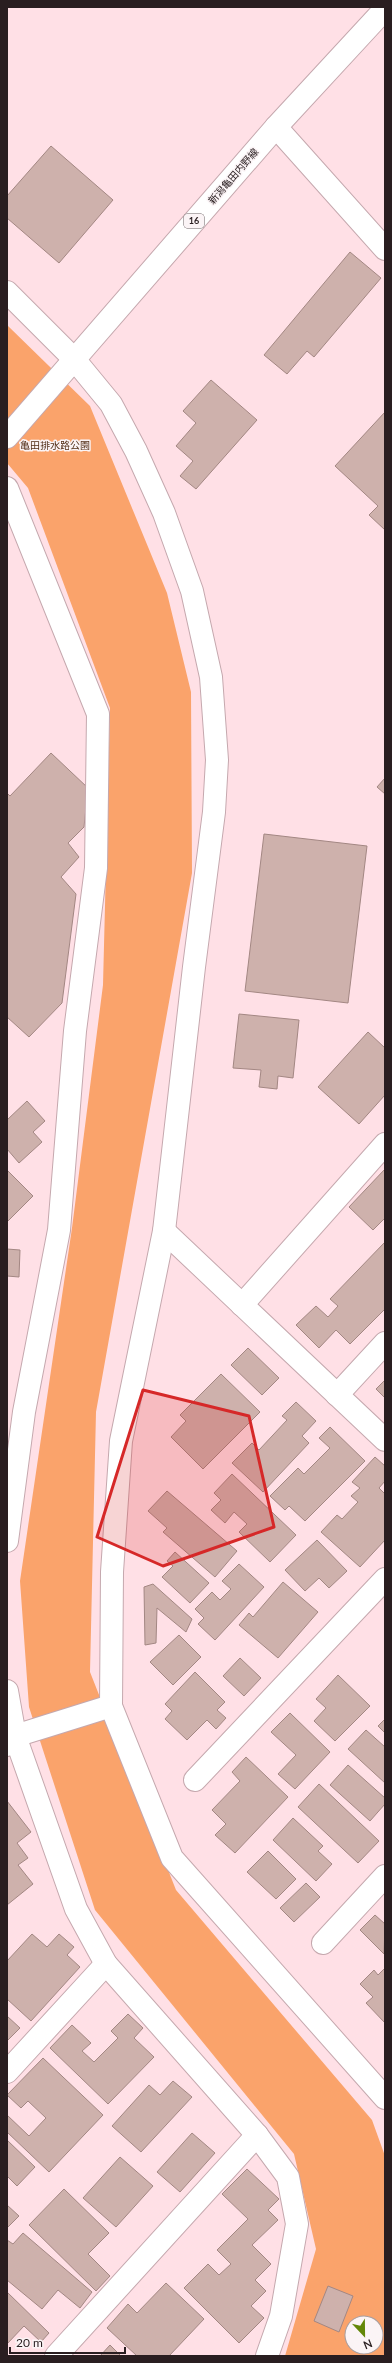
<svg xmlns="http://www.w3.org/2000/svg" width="392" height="2363" viewBox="0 0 392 2363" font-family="Lato,'Noto Sans JP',sans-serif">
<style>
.green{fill:#faa36b;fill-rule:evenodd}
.building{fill:#ceb1ac;stroke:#a38783}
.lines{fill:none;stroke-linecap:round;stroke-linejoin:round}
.street-casing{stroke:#c5a8ae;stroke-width:24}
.primary-casing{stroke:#c5a8ae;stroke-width:24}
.street{stroke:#fff;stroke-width:22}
.primary{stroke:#fff;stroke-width:22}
.marked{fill:#d62828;fill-opacity:0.2;stroke:#d62828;stroke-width:3;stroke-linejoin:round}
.labels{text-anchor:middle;stroke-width:3;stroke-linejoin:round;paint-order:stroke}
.shield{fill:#fbf4f6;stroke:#685e60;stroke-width:1}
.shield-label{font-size:9px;font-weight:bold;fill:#291e20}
.street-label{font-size:10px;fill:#291e20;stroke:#fbf4f6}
.park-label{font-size:10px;fill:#532f18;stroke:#fbf4f6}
</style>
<rect width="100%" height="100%" fill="#ffe0e6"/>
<path class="green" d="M7,325L90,406L167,593L191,692L192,873L96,1412L90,1672L176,1890L372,2120L385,2156V2356H285L316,2249L294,2154L95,1910L29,1707L20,1581L72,1228L103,985L110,708L28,488L7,463ZM352,2323H376V2347H352Z"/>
<g class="building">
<polygon points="51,146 113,200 59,263 7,218 7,196"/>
<polygon points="350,252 381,278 314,357 307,351 287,374 264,355"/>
<polygon points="211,380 257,420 196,489 180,476 193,461 176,446 196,423 183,411"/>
<polygon points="385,412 385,530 369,515 378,506 335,466"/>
<polygon points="51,753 88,788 84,827 68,843 79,857 61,877 76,894 62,1003 29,1037 7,1017 7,793 10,796"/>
<polygon points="385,778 385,794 377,787"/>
<polygon points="264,834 367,846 348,1003 245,991"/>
<polygon points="239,1014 299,1020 293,1078 278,1076 277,1089 259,1087 261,1070 233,1068"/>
<polygon points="368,1032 385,1048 385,1095 359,1124 318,1087"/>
<polygon points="27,1101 45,1121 33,1132 42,1142 19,1163 7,1149 7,1120"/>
<polygon points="385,1169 385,1218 373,1230 349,1207"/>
<polygon points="7,1170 33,1196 7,1222"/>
<polygon points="385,1242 385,1309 350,1344 336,1330 319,1348 296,1325 316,1306 328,1317 338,1306 330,1299"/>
<polygon points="7,1249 20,1250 19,1277 7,1276"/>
<polygon points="248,1348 279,1378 262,1395 231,1365"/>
<polygon points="221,1374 260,1412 203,1469 171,1437 186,1421 180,1415"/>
<polygon points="385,1380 385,1398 376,1389"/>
<polygon points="296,1402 316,1421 302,1436 309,1443 263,1492 232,1463 252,1443 259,1450 287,1420 282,1416"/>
<polygon points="330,1427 365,1461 305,1521 289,1506 285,1510 270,1496 298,1468 304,1474 330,1448 319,1438"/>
<polygon points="375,1457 385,1466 385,1481 379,1488 385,1494 385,1540 360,1567 321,1532 337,1515 342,1519 358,1502 351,1496 360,1488 352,1482"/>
<polygon points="232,1474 296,1535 270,1562 239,1532 247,1524 234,1512 225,1523 211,1510 221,1500 214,1493"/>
<polygon points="167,1491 237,1551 215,1577 163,1532 167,1528 148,1511"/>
<polygon points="317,1540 347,1571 329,1588 319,1578 305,1591 285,1570"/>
<polygon points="175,1552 209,1583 190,1603 162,1577 173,1566 167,1561"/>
<polygon points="239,1564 264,1587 215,1640 198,1624 204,1618 195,1609 212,1592 220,1600 231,1589 222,1581"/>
<polygon points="283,1582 318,1612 278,1658 239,1625 249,1613 253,1617"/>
<polygon points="153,1584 192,1619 186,1632 157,1608 156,1643 145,1645 144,1587"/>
<polygon points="179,1635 201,1657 173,1685 150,1662"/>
<polygon points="240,1658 261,1678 244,1696 223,1676"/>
<polygon points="195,1672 225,1702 217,1710 226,1718 216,1729 207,1720 187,1740 165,1719 172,1711 165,1704"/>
<polygon points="338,1675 370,1706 335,1741 314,1721 326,1708 316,1699"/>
<polygon points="290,1713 330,1752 295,1789 278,1774 296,1755 271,1732"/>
<polygon points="385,1719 385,1733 378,1726"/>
<polygon points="366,1730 385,1747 385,1783 348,1749"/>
<polygon points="246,1757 288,1797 235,1853 215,1835 226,1824 212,1810 240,1781 232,1772"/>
<polygon points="348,1765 385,1798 385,1804 370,1821 330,1785"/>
<polygon points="319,1784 379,1841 358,1863 298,1807"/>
<polygon points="7,1801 31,1832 17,1843 28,1858 18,1865 33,1884 7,1905"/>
<polygon points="293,1818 323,1846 318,1851 332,1864 316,1881 273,1840"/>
<polygon points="268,1851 296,1879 276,1899 247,1872"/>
<polygon points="306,1883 320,1897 294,1922 280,1908"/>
<polygon points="375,1915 385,1924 384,1954 360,1930"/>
<polygon points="32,1934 47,1947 59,1934 74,1947 67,1955 80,1967 31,2021 7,1999 7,1961"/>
<polygon points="385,1968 385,2023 366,2003 373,1997 360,1984 374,1970 378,1975"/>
<polygon points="128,2014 143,2028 134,2038 154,2057 108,2104 50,2048 72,2025 91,2043 82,2051 94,2062 118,2038 111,2031"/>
<polygon points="7,2016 20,2028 7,2041"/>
<polygon points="43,2058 103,2115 49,2172 7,2132 7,2115 29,2136 46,2118 28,2101 21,2108 7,2095"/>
<polygon points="173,2081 192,2097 141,2152 112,2126 149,2085 160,2095"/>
<polygon points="192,2133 215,2153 180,2192 157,2172"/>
<polygon points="7,2140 35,2167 17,2186 7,2176"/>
<polygon points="120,2157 153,2186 116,2227 83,2198"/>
<polygon points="247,2169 279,2199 268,2210 278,2220 252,2245 271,2264 255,2280 266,2291 251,2306 264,2318 239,2343 184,2288 208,2264 219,2275 231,2264 217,2250 248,2219 222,2194"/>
<polygon points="64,2189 109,2233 88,2254 110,2276 96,2291 29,2225"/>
<polygon points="7,2205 19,2216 7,2228"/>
<polygon points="23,2233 92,2292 80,2308 58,2290 42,2309 7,2280 7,2240 13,2244"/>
<polygon points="166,2283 204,2319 169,2356 137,2356 107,2328 128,2304 137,2313"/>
<polygon points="328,2286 353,2296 339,2332 314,2321"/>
<polygon points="7,2292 49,2333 41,2342 24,2326 7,2344"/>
<polygon points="110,2345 121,2356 100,2356"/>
</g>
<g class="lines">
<g class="street-casing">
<g id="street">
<polyline points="276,127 385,249"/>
<polyline points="7,292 74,359 111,404 136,451 164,513 192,591 211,677 217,760 214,812 194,967 164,1231 121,1441 112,1572 111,1706 172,1858 385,2098"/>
<polyline points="7,488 98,714 96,868 75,1031 59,1230 24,1412 7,1541"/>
<polyline points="164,1231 385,1440"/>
<polyline points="242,1305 385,1144"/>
<polyline points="337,1395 385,1343"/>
<polyline points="7,1691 15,1736 76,1909 106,1964 257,2135 288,2177 297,2224 281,2316 267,2356"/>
<polyline points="7,1745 15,1736 111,1706"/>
<polyline points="195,1780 385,1579"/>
<polyline points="323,1943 385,1876"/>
<polyline points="7,2072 106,1964"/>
<polyline points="56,2356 257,2135"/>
</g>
</g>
<g class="primary-casing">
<polyline id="primary" points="7,437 276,127 385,9"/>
</g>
<use href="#street" class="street"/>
<use href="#primary" class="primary"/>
</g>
<path class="marked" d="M143,1390L249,1416L274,1527L163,1566L97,1537Z"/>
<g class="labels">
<rect class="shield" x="184" y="214" width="20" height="14" rx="3"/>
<g class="shield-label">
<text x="194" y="224">16</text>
</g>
<g class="street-label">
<text transform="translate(233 176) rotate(-49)" y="4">新潟亀田内野線</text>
</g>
<g class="park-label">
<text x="55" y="449">亀田排水路公園</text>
</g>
</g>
<rect width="392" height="2363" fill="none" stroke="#291e20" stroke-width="16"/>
<g transform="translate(364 2335) rotate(158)"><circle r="19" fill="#fbf4f6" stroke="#a79ea0"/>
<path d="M0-3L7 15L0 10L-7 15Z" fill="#638708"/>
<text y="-6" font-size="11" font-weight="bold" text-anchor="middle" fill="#291e20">N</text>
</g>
<path d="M10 2347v6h115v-6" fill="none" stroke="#291e20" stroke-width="2"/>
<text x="16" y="2347" font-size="12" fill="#291e20" stroke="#fbf4f6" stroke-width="3" paint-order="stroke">20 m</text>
</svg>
